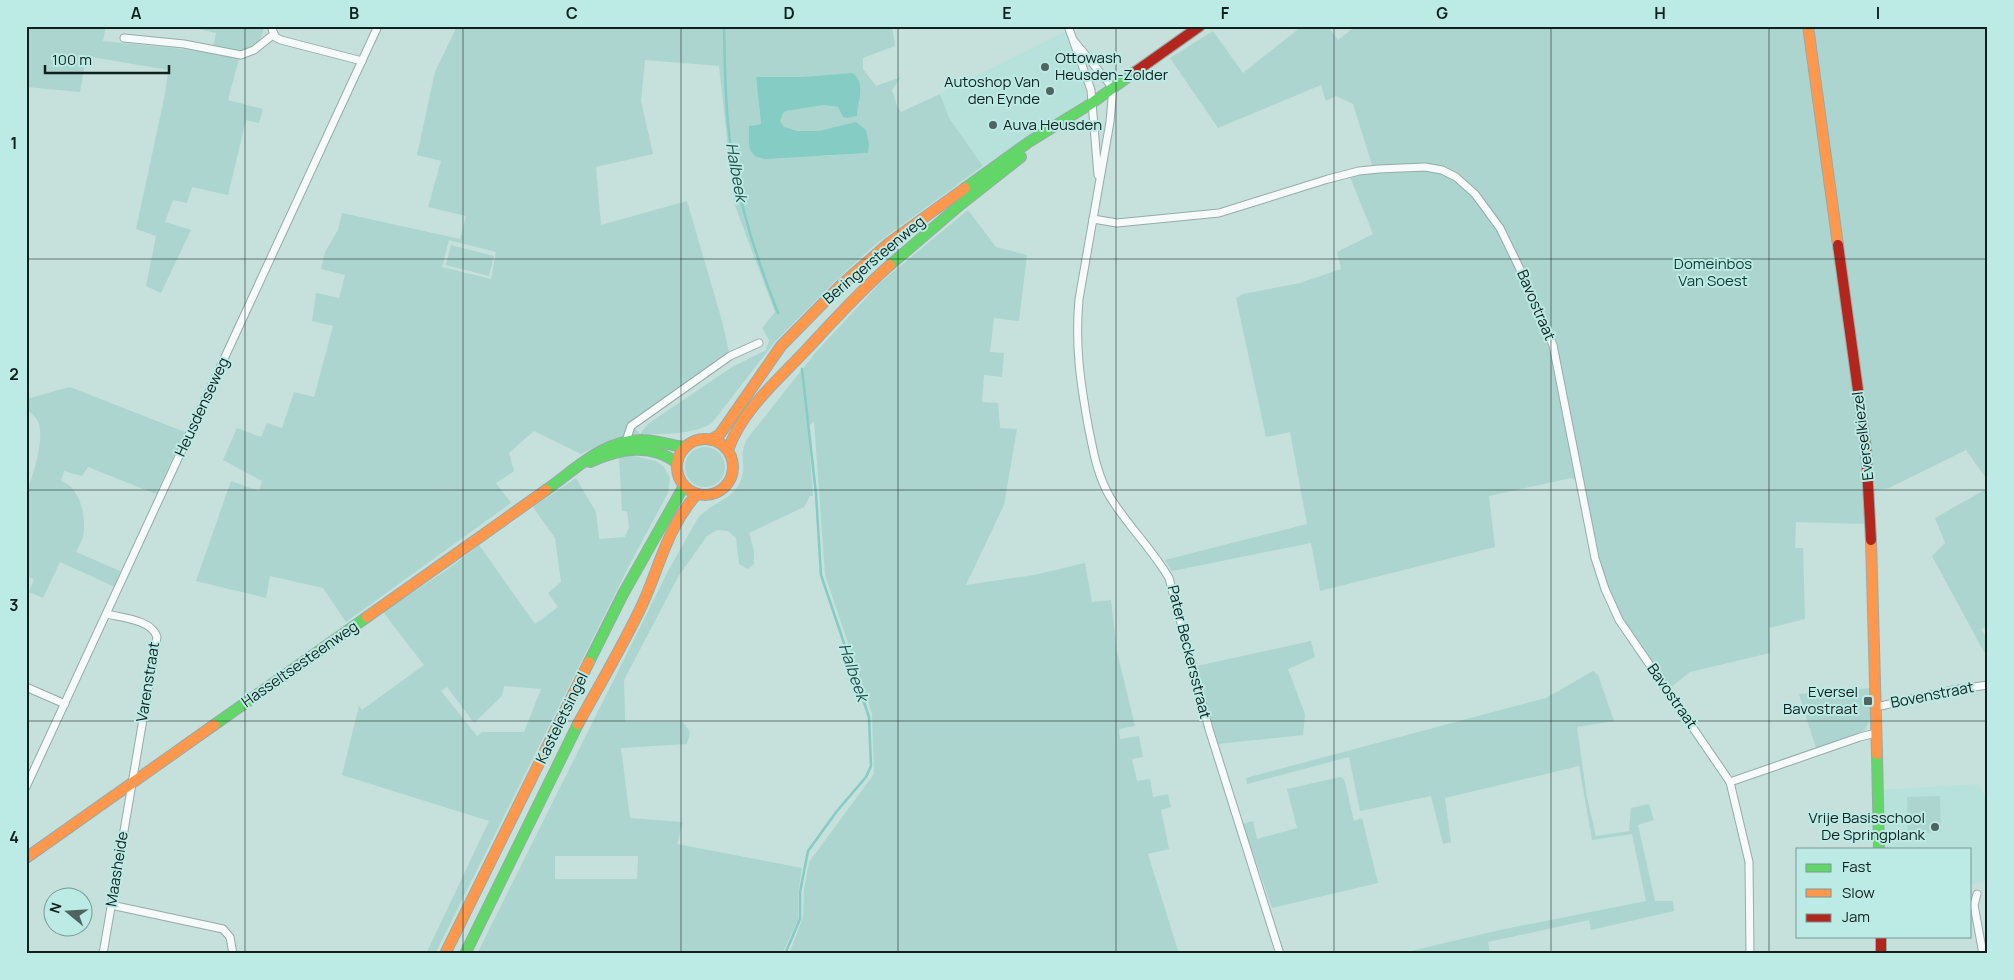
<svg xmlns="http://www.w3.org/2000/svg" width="2014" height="980" viewBox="0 0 2014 980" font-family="Manrope,sans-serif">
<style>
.built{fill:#b7e1db}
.green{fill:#acd5cf;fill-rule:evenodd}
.water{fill:#84ccc4}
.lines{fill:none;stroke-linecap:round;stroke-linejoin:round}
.stream{stroke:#84ccc4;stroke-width:2.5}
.street-casing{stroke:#97aba8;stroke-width:9}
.fast-casing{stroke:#97aba8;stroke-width:12}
.slow-casing{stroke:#97aba8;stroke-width:12}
.jam-casing{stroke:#97aba8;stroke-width:12}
.street{stroke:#f6fafa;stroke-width:7}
.fast{stroke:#63d668;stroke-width:10}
.slow{stroke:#ff974d;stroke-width:10}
.jam{stroke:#b3261e;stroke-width:10}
.grid{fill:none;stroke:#0f211f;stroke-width:1;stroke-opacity:0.55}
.poi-dot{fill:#4f6461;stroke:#bceae4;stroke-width:2}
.labels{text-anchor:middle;stroke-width:4;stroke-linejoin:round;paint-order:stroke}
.poi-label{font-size:15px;fill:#0f211f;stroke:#bceae4;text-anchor:end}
.street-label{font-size:15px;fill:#0f211f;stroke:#bceae4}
.park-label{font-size:15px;fill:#0c3935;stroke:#bceae4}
.water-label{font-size:16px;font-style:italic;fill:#254f4b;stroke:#bceae4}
.neatline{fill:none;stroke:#0f211f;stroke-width:2}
.grid-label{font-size:16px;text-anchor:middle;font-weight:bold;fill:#0f211f}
</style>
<rect width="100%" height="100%" fill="#c6e0dc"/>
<g class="built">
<polygon points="1067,31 1087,87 1085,98 1045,128 1034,132 983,166 949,118 940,94"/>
<polygon points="1979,784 1988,805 1988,881 1970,884 1970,849 1883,849 1882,790"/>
</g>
<g class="green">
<polygon points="26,26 106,26 103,41 192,50 239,59 228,100 263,109 259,123 246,120 228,195 192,187 187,203 173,200 165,222 191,230 161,293 146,286 156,236 136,229 165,94 168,70 86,56 80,92 26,87"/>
<path d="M194,26H264C259,59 236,51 213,47L216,33L194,28Z"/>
<path d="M457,26H892L895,46L863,58V69L876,86L901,77L892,90L897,106L901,112L940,94L949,118L983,166L877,243L833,283L774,343L712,423C685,439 654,431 624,436C609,439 595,447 581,454L534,431L509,453L514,471L496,483L511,503L346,622L323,588L270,576L266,598L196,581L231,481L259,491L262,481L223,460L237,428L261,437L267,423L282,428L294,392L314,397L333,326L312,321L316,293L339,298L345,275L321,269L325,252L338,230L342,213L460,239L466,216L428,207L441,161L417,155L435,72ZM645,60L719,66L734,203L775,312L762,328L769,340L766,350L732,367L648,424L640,434L634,427L729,352L722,321L687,201L601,225L596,167L653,154L641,101ZM756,77H803L860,102L857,107L856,116L847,118L843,117L838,107L824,105L786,111L783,113L780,121L784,127C802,133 818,132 836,129L867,153L823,156L751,125L761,124ZM449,240L496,252L491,279L442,267Z"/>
<polygon points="1302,26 1328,26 1338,40 1356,26 1988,26 1988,481 1966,450 1889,488 1866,492 1867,524 1796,522 1795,548 1803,548 1805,619 1769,628 1770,653 1690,672 1670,688 1621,620 1603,571 1582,482 1571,478 1489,496 1495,547 1320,591 1311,543 1172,571 1165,560 1307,524 1290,432 1266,437 1236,298 1243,294 1300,283 1341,269 1337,252 1373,234 1350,177 1372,173 1372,165 1353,104 1336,96 1326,101 1321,85 1218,128 1170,58 1213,31 1243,73"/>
<path d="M968,210L996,247L1027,255L1019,321L994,318L990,352L1004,353L1002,377L984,375L982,402L998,403L1000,428L1017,429L1004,505L966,585L1034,575L1085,563L1092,602L1111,600L1117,652L1135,726L1119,729L1120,739L1139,736L1143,757L1132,759L1137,781L1150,779L1153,797L1168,794L1171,807L1161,810L1169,849L1148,854L1179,954H789L803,917L804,890L809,862L874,774L872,714L825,575L814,421L808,427L813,496H810L804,507L749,533L754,551V564L748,569L739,564L736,538L728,531L717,530L707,536L678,577L624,680L625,722H683L690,732L687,744L621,748L630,818L683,822L677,844L802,868L798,894V920L782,954H477L668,571L698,518C711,503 733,500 741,480C747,465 738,457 747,439L816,352L881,282ZM638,856L637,879H555V856Z"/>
<polygon points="451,245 494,256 489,276 446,265"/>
<path d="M70,387L185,432L156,494L88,467L82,476L64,471L61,481C79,487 85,512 84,530C84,537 79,546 76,552L120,571L115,587L60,562L43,598L29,592L34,579L26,576V493C33,477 44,441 39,424C37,417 31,413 26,409V399Z"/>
<circle cx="705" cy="467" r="20"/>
<path d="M630,455L656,461L664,467L670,478L668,493L631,562L435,954H426L489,821L342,775L359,706L362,710L424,665L383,612L448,569L479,545L535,624L558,607L548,593L561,582L555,538L533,507L576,478L596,512L599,539L625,537L629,527L627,511H622L619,456ZM504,686L541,689L524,732H482L477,736L441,691L447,687L474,723L502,696Z"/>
<polygon points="1988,488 1988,626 1981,629 1988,641 1988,650 1984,652 1932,556 1945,543 1935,518"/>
<polygon points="1311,641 1315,657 1288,669 1305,714 1303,735 1218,744 1197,666"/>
<polygon points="1593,671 1598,675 1614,721 1577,727 1587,797 1596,836 1629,831 1631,808 1649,804 1654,820 1638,825 1655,901 1673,901 1674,911 1591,930 1589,920 1488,942 1490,954 1398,954 1500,930 1646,901 1632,834 1592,840 1579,766 1445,798 1451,842 1443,844 1431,796 1360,811 1349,757 1247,784 1246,778 1546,698"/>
<path d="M1871,688C1871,704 1875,719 1863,731L1816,748L1799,694Z"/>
<polygon points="1340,777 1343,778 1345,782 1354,821 1362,818 1378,883 1272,908 1243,824 1253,821 1257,839 1297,828 1287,789"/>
<polygon points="1940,796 1941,832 1920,833 1920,841 1908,841 1907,797"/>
</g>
<path class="water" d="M852,73C867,81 857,104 857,116L847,118L843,117L838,107L824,105L786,111L783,113L780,121L784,127L798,131H819L856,122L866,130L869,144L868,153L766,159C746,157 749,143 749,126L761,124L756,77H803Z"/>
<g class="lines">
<g class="stream">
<path d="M724,26C725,67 725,108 731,148C739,205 757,259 778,313"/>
<polyline points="785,954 800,919 800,892 808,851 837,811 866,777 871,766 869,717 821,575 816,494 802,369"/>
</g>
<g class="street-casing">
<g id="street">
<polyline points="271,26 275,37 281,40 362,61"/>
<polyline points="1068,26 1091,90 1098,175"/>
<polyline points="124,38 184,44 241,55 254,50 274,34"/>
<path d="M1074,41L1113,88L1110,122L1079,299C1075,345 1080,380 1088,425C1093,450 1097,475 1110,497C1128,526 1152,549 1169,578L1209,729L1280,954"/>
<polyline points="1093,219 1117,223 1219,213 1328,179 1359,171 1379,169 1425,167 1442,170 1456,177 1475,194 1500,228 1519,267 1553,345 1595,558 1605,589 1619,620 1730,782 1749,862 1750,954"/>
<polyline points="626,441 631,426 730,356 759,343"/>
<polyline points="26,687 65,704"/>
<polyline points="1876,707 1953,690 1988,685"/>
<polyline points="1730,782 1860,737 1876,733"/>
<polyline points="26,787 378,26"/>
<polyline points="1977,894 1974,905 1983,954"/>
<polyline points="111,905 223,929 230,937 233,954"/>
<path d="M103,954L157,637C152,620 123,618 107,614"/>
</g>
</g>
<g class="fast-casing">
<g id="fast">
<polyline points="965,188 1029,142 1092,103 1135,72"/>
<polyline points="890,265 960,205 1021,157"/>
<path d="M590,462C619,449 650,442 677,463"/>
<path d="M546,490C576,469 604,439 643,440C658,440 671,446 685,447"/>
<polyline points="589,662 623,594 684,486"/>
<polyline points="214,725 367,617"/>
<polyline points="1877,754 1879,849"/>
<polyline points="465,954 578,724"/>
</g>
</g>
<g class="slow-casing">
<g id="slow">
<polyline points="1808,26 1838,245"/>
<polyline points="712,439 720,434 781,346 841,285 889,243 965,188"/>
<circle cx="705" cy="467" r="28"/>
<path d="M728,450C742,410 778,380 807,349C834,320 860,291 890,265"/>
<polyline points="1871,540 1877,754"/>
<polyline points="367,617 546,490"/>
<path d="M578,724C600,684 624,644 643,603C660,565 668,526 697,494"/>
<polyline points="26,858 214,725"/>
<polyline points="445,954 589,662"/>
</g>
</g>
<g class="jam-casing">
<g id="jam">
<polyline points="1135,72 1200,26"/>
<polyline points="1838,245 1866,448 1871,540"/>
<polyline points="1881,936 1881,954"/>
</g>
</g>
<use href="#street" class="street"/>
<use href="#fast" class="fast"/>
<use href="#slow" class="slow"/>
<use href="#jam" class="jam"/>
</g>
<path class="grid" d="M245,26V954M463,26V954M681,26V954M898,26V954M1116,26V954M1334,26V954M1551,26V954M1769,26V954M26,259H1988M26,490H1988M26,721H1988"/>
<g class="poi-dot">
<circle cx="1045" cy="67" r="5"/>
<circle cx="1050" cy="91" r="5"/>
<circle cx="993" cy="125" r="5"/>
<rect x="1863" y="696" width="10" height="10" rx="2.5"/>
<circle cx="1935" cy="827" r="5"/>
</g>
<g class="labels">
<g class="poi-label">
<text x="1055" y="63" text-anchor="start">Ottowash<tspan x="1055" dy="17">Heusden-Zolder</tspan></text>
<text x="1040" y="87">Autoshop Van<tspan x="1040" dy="17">den Eynde</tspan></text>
<text x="1003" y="130" text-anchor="start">Auva Heusden</text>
<text x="1858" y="697">Eversel<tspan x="1858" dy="17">Bavostraat</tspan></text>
<text x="1925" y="823">Vrije Basisschool<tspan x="1925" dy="17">De Springplank</tspan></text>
</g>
<g class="street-label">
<text transform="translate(874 260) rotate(-40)" y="5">Beringersteenweg</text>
<text transform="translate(1536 305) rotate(67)" y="5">Bavostraat</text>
<text transform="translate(202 407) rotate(-65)" y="5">Heusdenseweg</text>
<text transform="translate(1863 436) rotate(-97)" y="5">Everselkiezel</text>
<text transform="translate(1189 652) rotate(76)" y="5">Pater Beckersstraat</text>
<text transform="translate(300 664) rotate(-35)" y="5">Hasseltsesteenweg</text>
<text transform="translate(148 682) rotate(-81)" y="5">Varenstraat</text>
<text transform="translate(1932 695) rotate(-11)" y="5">Bovenstraat</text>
<text transform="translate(1672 696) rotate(55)" y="5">Bavostraat</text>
<text transform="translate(562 718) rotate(-64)" y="5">Kasteletsingel</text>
<text transform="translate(117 869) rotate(-81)" y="5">Maasheide</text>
</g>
<g class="park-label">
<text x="1713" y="269">Domeinbos<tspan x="1713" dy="17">Van Soest</tspan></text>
</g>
<g class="water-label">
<text transform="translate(737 172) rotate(80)" y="6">Halbeek</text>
<text transform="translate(854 672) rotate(71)" y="6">Halbeek</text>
</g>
</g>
<rect width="2014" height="980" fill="none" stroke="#bceae4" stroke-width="55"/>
<rect x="1796" y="848" width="175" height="90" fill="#bceae4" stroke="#779a95"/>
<rect x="1806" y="864" width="25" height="8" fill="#63d668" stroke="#779a95"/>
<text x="1842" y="872" font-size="15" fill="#0f211f">Fast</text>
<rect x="1806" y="889" width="25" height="8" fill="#ff974d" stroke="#779a95"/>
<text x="1842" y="898" font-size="15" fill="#0f211f">Slow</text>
<rect x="1806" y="914" width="25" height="8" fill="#b3261e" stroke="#779a95"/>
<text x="1842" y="922" font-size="15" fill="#0f211f">Jam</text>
<g transform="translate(68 912) rotate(288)"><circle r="24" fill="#bceae4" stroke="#779a95"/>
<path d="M0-4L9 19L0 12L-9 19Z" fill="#4f6461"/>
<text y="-8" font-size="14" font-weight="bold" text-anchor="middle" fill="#0f211f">N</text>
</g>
<path d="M45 65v8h124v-8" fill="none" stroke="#0f211f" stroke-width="2.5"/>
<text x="52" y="65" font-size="15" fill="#0f211f" stroke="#bceae4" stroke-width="4" paint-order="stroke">100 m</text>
<rect x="28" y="28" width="1958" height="924" class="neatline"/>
<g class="grid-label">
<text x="136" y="19">A</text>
<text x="354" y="19">B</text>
<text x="572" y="19">C</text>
<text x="789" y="19">D</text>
<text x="1007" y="19">E</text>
<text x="1225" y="19">F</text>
<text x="1442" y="19">G</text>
<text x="1660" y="19">H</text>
<text x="1878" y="19">I</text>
<text x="14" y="149">1</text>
<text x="14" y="380">2</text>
<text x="14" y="611">3</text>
<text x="14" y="843">4</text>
</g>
</svg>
